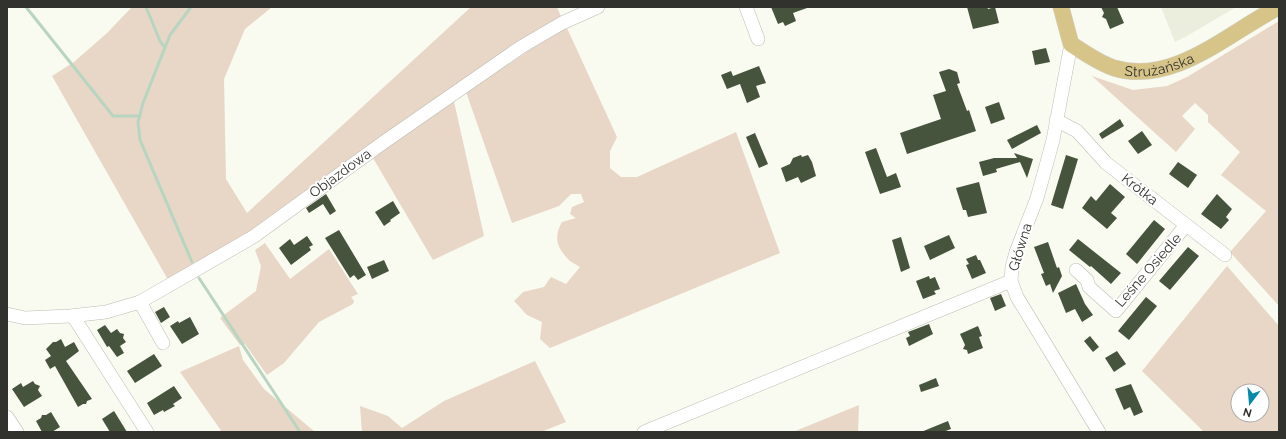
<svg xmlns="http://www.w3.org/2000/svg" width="1286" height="439" viewBox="0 0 1286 439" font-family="Raleway,sans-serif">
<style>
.built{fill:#eceedd}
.green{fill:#e8d7c6;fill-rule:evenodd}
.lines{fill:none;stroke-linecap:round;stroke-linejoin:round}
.stream{stroke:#b8d5c1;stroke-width:3}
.building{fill:#46543e}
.minor-casing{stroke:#bcbdb4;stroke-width:14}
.major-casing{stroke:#d6d6d5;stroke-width:17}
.minor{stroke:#fff;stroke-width:13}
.major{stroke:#d7c489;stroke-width:16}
.labels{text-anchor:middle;stroke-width:4;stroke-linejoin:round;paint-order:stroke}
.street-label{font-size:14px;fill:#31312d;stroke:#fff}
</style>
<rect width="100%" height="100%" fill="#f9faf0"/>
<polygon class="built" points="1161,7 1236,7 1187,36 1175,42"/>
<g class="green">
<polygon points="132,7 272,7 245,29 224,79 226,179 247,213 471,7 557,7 562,19 259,228 171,285 52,76 74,62 107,33"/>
<polygon points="1279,21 1279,306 1230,252 1266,211 1221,175 1240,152 1208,122 1208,115 1195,103 1182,116 1195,129 1176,152 1092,76 1133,90 1167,86 1187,77"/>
<path d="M566,26L617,137L610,151V168L621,177H637L736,132L780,253L550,348L540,339L542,322L527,315L514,301L523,292L544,287L551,277L566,284L580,267C576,264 570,262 567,258C556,246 554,236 562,222L576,218L570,214L572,207L584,202L581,194H571L559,206L512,223L466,92Z"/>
<polygon points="453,97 484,236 433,260 373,158"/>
<polygon points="265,243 290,279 329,249 358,294 351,297 354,301 353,304 319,322 284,363 267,375 245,344 240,345 220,318 256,291 261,266 255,250"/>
<path d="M1227,266L1279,326V432H1204L1142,371ZM1238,391H1262V415H1238Z"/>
<polygon points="239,346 243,360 264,389 315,432 222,432 180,372"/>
<polygon points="535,361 566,422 541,432 362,432 360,406 388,416 402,428 444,401"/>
<polygon points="859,405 858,432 793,432"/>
</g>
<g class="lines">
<g class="stream">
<polyline points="26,7 113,116 140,116"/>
<polyline points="146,7 160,41 165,48"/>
<polyline points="191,7 170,35 156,70 143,103 138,122 140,140 192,262"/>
<polyline points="199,278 300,432"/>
</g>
</g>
<g class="building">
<polygon points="771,7 807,7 807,8 793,13 796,21 785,26 783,22 778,24"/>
<polygon points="967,7 987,7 988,9 995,7 999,23 973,29"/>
<polygon points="1101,7 1117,7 1124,23 1110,29 1106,19 1102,17 1104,13"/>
<polygon points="1046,48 1050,62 1035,65 1032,51"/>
<polygon points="759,66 766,83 756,86 760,97 747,103 740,84 727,89 721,75 731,71 733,76"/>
<polygon points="949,69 957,72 960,83 957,84 967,111 969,110 976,131 907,154 900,133 941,119 933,95 946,91 939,72"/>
<polygon points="999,102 1005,119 991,124 985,107"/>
<polygon points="1120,119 1124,126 1102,139 1099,134"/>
<polygon points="1037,125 1041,133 1012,149 1007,140"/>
<polygon points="1142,131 1152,145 1138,154 1128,141"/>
<polygon points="755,133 768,164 759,168 746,137"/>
<polygon points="876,148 887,177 896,173 901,187 880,194 865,152"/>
<polygon points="1014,153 1033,159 1027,178 1020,162 996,169 997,172 983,176 979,162 994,158 1017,158"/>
<polygon points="801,155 802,157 808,155 812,162 816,176 801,183 798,177 786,182 781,168 790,164 793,158"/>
<polygon points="1066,155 1078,159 1063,209 1051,205"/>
<polygon points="1178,162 1197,175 1188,188 1169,174"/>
<polygon points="979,182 987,213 968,217 966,210 963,210 956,188"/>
<polygon points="1110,184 1125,197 1111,213 1117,218 1107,229 1082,208 1091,196 1096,201"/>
<polygon points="326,194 336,211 330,215 323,204 309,213 306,208"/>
<polygon points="1217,194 1232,209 1226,217 1229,220 1221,229 1201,214"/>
<polygon points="393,201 400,213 390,220 391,221 384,226 375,212"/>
<polygon points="1154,220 1165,229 1137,264 1126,254"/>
<polygon points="339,230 366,275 358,280 354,275 350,278 325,238"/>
<polygon points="949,235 955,248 930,260 924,246"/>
<polygon points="307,236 313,245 309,247 311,250 291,265 279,248 290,239 294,245"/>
<polygon points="901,237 910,268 901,272 892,240"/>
<polygon points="1078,239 1121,273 1111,284 1091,266 1090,267 1069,250"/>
<polygon points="1048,242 1057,268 1059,267 1062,276 1053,293 1050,284 1046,286 1041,274 1044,273 1034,247"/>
<polygon points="1188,247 1199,256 1170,290 1159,281"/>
<polygon points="976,255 978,260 980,260 986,273 972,279 966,265 969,264 966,259"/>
<polygon points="384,260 389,271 372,279 367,267"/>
<polygon points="929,276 930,279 935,277 940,289 934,291 936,294 923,299 916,281"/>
<polygon points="1076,284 1085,304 1093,315 1082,322 1075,309 1066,313 1058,293"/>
<polygon points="1001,294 1006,306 995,311 990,298"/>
<polygon points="1146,297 1157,306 1129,340 1118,331"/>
<polygon points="164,307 170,317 161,323 155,312"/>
<polygon points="190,317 199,334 182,344 170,326 178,321 179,323"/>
<polygon points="929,324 933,334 909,346 906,338 910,336 908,332"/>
<polygon points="105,325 111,333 117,329 120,333 124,334 123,338 126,342 120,346 124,353 117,357 109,346 107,347 97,330"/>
<polygon points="978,326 982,336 979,337 983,348 968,354 967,350 963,349 965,345 960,334"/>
<polygon points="1090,336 1099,347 1093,352 1084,341"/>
<polygon points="61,339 65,347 74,342 79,351 66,361 92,399 87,401 86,404 83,404 78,407 55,366 50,369 45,360 51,356 46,349 53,342 56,342"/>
<polygon points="1117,351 1126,364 1114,372 1105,358"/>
<polygon points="154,354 162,366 135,383 127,371"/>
<polygon points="936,378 939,386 921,392 919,385"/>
<polygon points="33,381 35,384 40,386 38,390 42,396 24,407 12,389 21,383 23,387"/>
<polygon points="1131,384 1143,412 1134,416 1130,407 1124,410 1115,389"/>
<polygon points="174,386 182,398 173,404 175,406 164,412 163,410 154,415 147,403"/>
<polygon points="114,411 127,432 110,432 102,419"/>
<polygon points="51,412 60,427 52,432 42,432 36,421 41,418 42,415 46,415"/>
<polygon points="948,421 951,429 943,432 921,432"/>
</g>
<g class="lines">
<g class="minor-casing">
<g id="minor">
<polyline points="746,7 758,39"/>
<polyline points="1071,44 1053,140 1044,173 1037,198 1016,252 1012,267 1011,281 1017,297 1099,432"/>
<polyline points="1056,120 1077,131 1106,163 1225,255"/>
<polyline points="1076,270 1087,280 1089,287 1116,311 1186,225"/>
<polyline points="140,302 163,343"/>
<polyline points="7,314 25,318 70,316 106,312 140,302 253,237 384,142 521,47 562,23 598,7"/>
<polyline points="73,316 147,432"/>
<polyline points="7,417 17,432"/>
<polyline points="644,432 1011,281"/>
</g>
</g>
<g class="major-casing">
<g id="major">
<path id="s1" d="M1061,7L1071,44C1085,53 1099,63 1114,68C1174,86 1229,32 1279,7"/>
</g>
</g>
<use href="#minor" class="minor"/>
<use href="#major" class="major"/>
</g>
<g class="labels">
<g class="street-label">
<text dy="5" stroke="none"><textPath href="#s1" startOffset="134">Strużańska</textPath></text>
<text transform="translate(340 173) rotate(-36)" y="5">Objazdowa</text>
<text transform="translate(1140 189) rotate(38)" y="5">Krótka</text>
<text transform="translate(1020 247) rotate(-73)" y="5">Główna</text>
<text transform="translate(1148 270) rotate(-49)" y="5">Leśne Osiedle</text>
</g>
</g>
<rect width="1286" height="439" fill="none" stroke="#31312d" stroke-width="16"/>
<g transform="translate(1250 403) rotate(196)"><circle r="19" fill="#ffffff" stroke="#adadab"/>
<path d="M0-3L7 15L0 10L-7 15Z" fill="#048bab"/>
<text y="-6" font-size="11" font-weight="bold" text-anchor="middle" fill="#31312d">N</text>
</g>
</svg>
